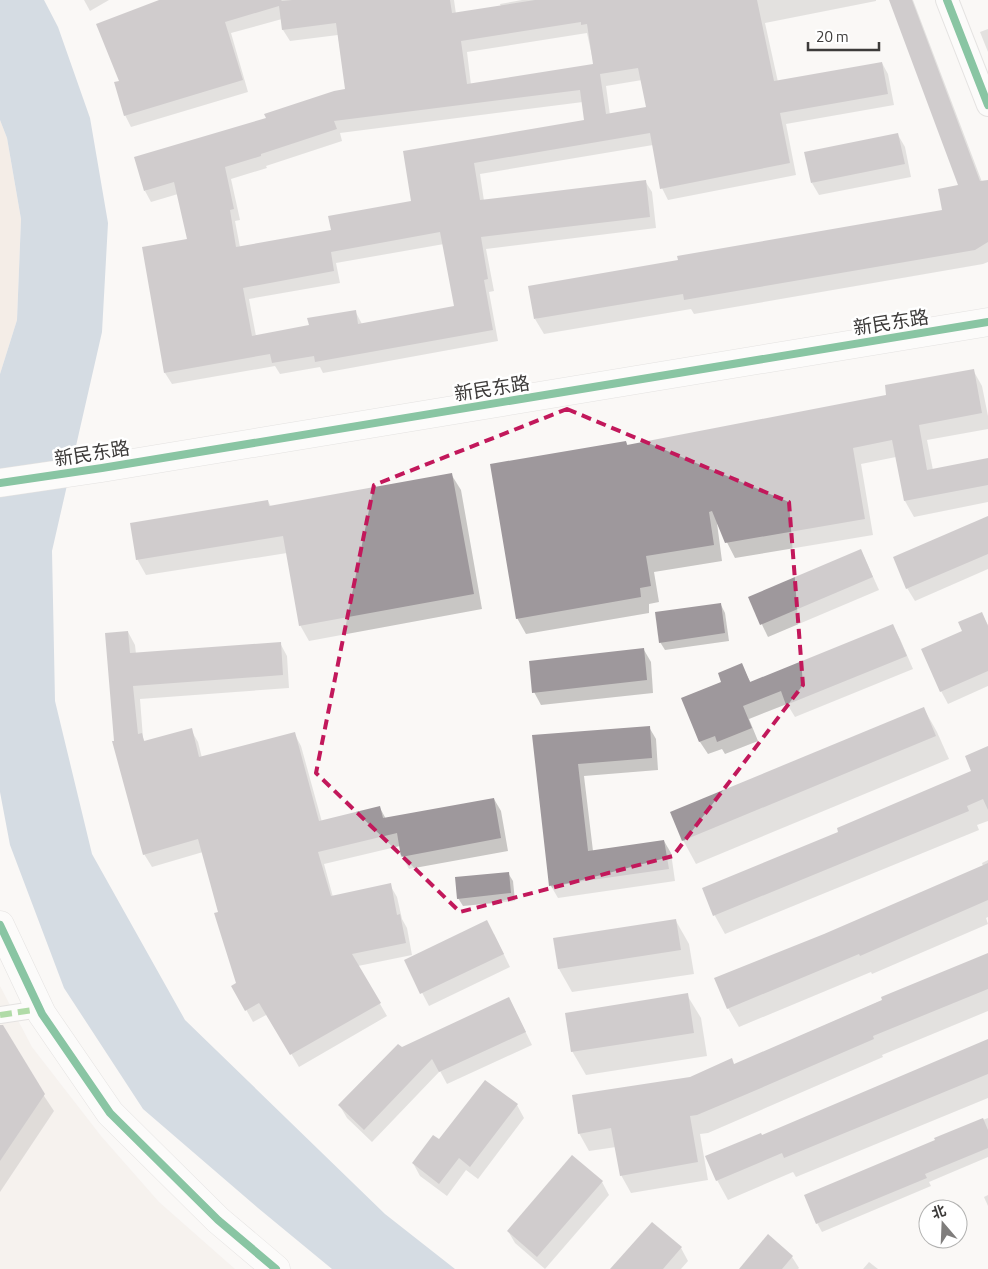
<svg xmlns="http://www.w3.org/2000/svg" width="988" height="1269" viewBox="0 0 988 1269" font-family="'Titillium Web','Noto Sans SC',sans-serif">
<style>
.built{fill:#f1eae5}
.green{fill:#eee0d5}
.water{fill:#a9bacc}
.shadow{fill:#0003;fill-rule:evenodd}
.building{fill:#9e989c;fill-rule:evenodd}
.lines{fill:none;stroke-linecap:round;stroke-linejoin:round}
.pedestrian-casing{stroke:#cbc9c8;stroke-width:18}
.minor-casing{stroke:#cbc9c8;stroke-width:24}
.tertiary-casing{stroke:#cbc9c8;stroke-width:29}
.pedestrian{stroke:#fefefe;stroke-width:16}
.minor{stroke:#fefefe;stroke-width:22}
.tertiary{stroke:#fefefe;stroke-width:28}
.quiet{stroke:#58b947;stroke-width:6;stroke-dasharray:12 6;stroke-linecap:butt}
.cycleway-casing{stroke:#fff;stroke-width:11}
.cycleway{stroke:#00873e;stroke-width:8}
.marked{fill:none;stroke:#c2185b;stroke-width:4;stroke-dasharray:10 6;stroke-linejoin:round}
.labels{text-anchor:middle;stroke-width:5;stroke-linejoin:round;paint-order:stroke}
.street-label{font-size:19px;fill:#3d3b3a;stroke:#fff}
</style>
<rect width="100%" height="100%" fill="#faf8f6"/>
<polygon class="built" points="0,986 32,1047 101,1136 159,1202 235,1269 0,1269"/>
<polygon class="green" points="0,120 7,138 21,219 17,320 0,374"/>
<polygon class="water" points="0,0 44,0 58,27 90,118 108,223 102,332 52,551 55,701 92,854 185,1020 385,1214 455,1269 332,1269 258,1208 143,1109 64,988 10,845 0,792 0,374 17,320 21,219 7,138 0,120"/>
<g class="shadow">
<polygon points="84,0 109,0 90,11"/>
<path d="M162,0H454L456,14L501,7L500,4L522,0H876V1L765,23L778,82L882,63L888,74L894,105L786,124L796,175L668,200L662,188L653,145L480,174L484,201L645,181L652,192L656,228L486,249L494,291L489,292L498,341L323,373L320,367L280,374L275,366L172,384L165,373L188,240L178,194L151,202L145,191L267,119L346,90L338,35L290,41L283,30L282,19L231,33L248,92L131,127L125,115L120,82ZM587,33L594,65L471,85L467,52ZM642,80L648,108L610,115L606,86ZM583,102L586,121L404,152L413,202L332,231L240,247L235,221L240,220L231,179L267,168L266,166L342,141L340,133ZM444,244L455,307L362,324L355,311L310,326L256,336L249,299L340,283L336,263Z"/>
<polygon points="890,0 913,0 982,182 988,181 988,262 983,264 694,314 691,309 544,334 535,319 679,261 943,211 960,186"/>
<polygon points="988,29 988,52 980,32"/>
<polygon points="898,135 905,147 911,177 819,195 812,183"/>
<polygon points="973,370 982,386 988,416 988,429 927,440 933,470 988,459 988,502 914,517 905,501 896,457 861,464 873,535 735,558 717,523 722,561 654,572 659,602 649,604 649,613 526,634 517,618 626,442 628,446 888,396"/>
<polygon points="451,474 461,490 482,609 309,641 300,625 287,553 146,575 137,559 268,501 271,507"/>
<polygon points="988,518 988,569 915,601 907,588"/>
<polygon points="861,550 879,590 768,637 749,598"/>
<polygon points="721,605 725,613 729,641 665,650 660,642"/>
<polygon points="982,614 988,625 988,686 948,704 941,691 964,631"/>
<polygon points="893,626 900,639 913,669 795,717 787,704 749,719 758,741 725,754 722,749 708,754 700,742 683,699 723,683 741,665 751,683"/>
<polygon points="128,632 135,645 136,654 280,643 287,656 289,688 140,699 143,738 145,742 191,730 198,742 202,758 294,733 301,746 322,822 380,808 386,819 494,799 501,811 508,851 409,869 402,856 400,846 324,864 333,897 390,885 397,897 402,919 407,928 412,955 358,966 387,1016 299,1067 268,1014 253,1022 233,986 237,984 203,852 152,867 144,854 116,742"/>
<polygon points="644,650 651,662 653,693 541,705 534,692"/>
<polygon points="924,709 937,732 949,759 696,864 683,840"/>
<polygon points="649,727 656,739 658,770 584,776 593,851 664,841 671,853 675,881 558,898 551,886 533,736"/>
<polygon points="988,747 988,821 977,825 979,830 725,934 715,916 703,889 840,833 973,772"/>
<polygon points="988,860 988,917 986,918 988,924 872,974 871,972 739,1027 728,1008 983,866 982,863"/>
<polygon points="508,873 513,881 515,901 463,906 458,898"/>
<polygon points="676,921 689,944 694,974 572,992 559,969 554,939"/>
<polygon points="494,934 510,967 429,1006 405,960"/>
<polygon points="988,954 988,1011 882,1055 883,1057 708,1133 700,1134 708,1180 631,1193 621,1175 616,1147 589,1151 579,1133 690,1078 734,1065"/>
<polygon points="687,995 701,1018 707,1056 586,1075 572,1051"/>
<polygon points="509,998 532,1045 447,1084 440,1071 372,1142 347,1118 340,1106 401,1049"/>
<polygon points="0,1030 54,1111 0,1192"/>
<polygon points="988,1041 988,1098 796,1177 793,1172 728,1200 717,1180"/>
<polygon points="517,1105 524,1118 478,1179 466,1170 447,1196 420,1176 413,1163 440,1141"/>
<polygon points="988,1118 988,1157 929,1182 931,1186 822,1232 817,1223 937,1141 936,1138"/>
<polygon points="602,1182 609,1195 545,1269 515,1243 508,1231"/>
<polygon points="988,1195 988,1206 984,1197"/>
<polygon points="681,1248 688,1261 681,1269 612,1269"/>
<polygon points="792,1257 799,1268 798,1269 740,1269"/>
<polygon points="869,1262 878,1269 863,1269"/>
</g>
<g class="building">
<path d="M159,0H281L282,1L292,0H450L452,13L535,0H757L774,81L882,62L888,94L780,113L790,163L660,189L650,133L474,163L480,200L646,180L650,217L481,237L488,279L484,280L493,330L315,362L314,356L272,363L270,354L164,373L142,247L187,239L174,182L144,191L134,157L266,118L264,114L334,91L345,89L336,23L282,30L279,6L225,22L243,80L124,116L114,82L119,81L96,24ZM581,22V25L587,24L593,64L467,84L461,41ZM638,68L646,107L606,114L600,74ZM580,90L584,120L403,151L411,201L328,216L331,230L236,247L230,210L234,209L225,167L261,156V154L337,129L334,121ZM440,232L454,306L358,324L356,310L307,318L309,325L252,336L243,288L334,271L331,252Z"/>
<polygon points="889,0 912,0 980,181 988,180 988,242 975,250 684,300 683,294 534,319 528,286 678,260 677,256 942,210 938,189 958,185"/>
<polygon points="898,133 905,164 811,183 804,152"/>
<polygon points="974,369 982,413 919,425 927,470 988,458 988,485 904,501 892,440 853,448 865,519 725,543 712,511 709,512 714,545 646,556 651,586 640,588 641,597 516,619 490,464 626,441 627,445 886,395 885,385"/>
<polygon points="452,473 474,594 299,626 283,536 136,560 130,523 268,500 269,506"/>
<polygon points="988,516 988,554 906,589 893,557"/>
<polygon points="861,549 873,577 760,625 748,597"/>
<polygon points="721,603 725,633 659,643 655,612"/>
<polygon points="982,612 988,626 988,671 940,692 921,649 962,631 958,622"/>
<polygon points="893,624 907,656 786,705 781,691 743,706 752,728 717,742 715,736 699,742 681,698 721,682 718,673 742,663 750,682"/>
<polygon points="128,631 130,653 281,642 283,675 133,686 138,734 142,733 144,741 192,728 199,757 295,732 319,821 380,806 383,818 494,798 501,838 401,857 397,833 318,852 331,896 391,883 397,915 400,914 406,943 352,954 381,1003 290,1055 259,1003 245,1011 231,986 236,983 214,913 218,912 198,839 143,855 112,741 114,741 105,633"/>
<polygon points="644,648 647,680 532,693 529,661"/>
<polygon points="924,707 936,736 682,841 670,812"/>
<polygon points="650,726 652,758 578,764 588,851 664,840 669,869 549,886 532,735"/>
<polygon points="988,746 988,810 983,799 967,806 969,811 713,916 702,888 838,832 837,828 971,771 965,756"/>
<polygon points="988,863 988,900 860,956 859,954 727,1009 714,978 824,934"/>
<polygon points="509,872 511,893 457,899 455,877"/>
<polygon points="676,919 681,950 558,969 553,938"/>
<polygon points="487,920 504,954 420,994 404,960"/>
<polygon points="988,953 988,989 873,1036 874,1039 747,1094 697,1115 690,1116 698,1162 620,1176 611,1128 578,1134 572,1095 690,1077 732,1058 734,1064 882,1000 881,997"/>
<polygon points="688,993 694,1033 571,1052 565,1013"/>
<polygon points="509,997 526,1032 439,1072 432,1059 364,1130 338,1105 398,1044 402,1047"/>
<polygon points="0,1025 3,1025 45,1094 0,1161"/>
<polygon points="988,1039 988,1074 784,1158 782,1153 716,1181 705,1156 761,1133 762,1135"/>
<polygon points="485,1080 518,1104 470,1167 459,1158 439,1184 412,1163 433,1135 439,1139"/>
<polygon points="983,1118 988,1130 988,1148 925,1174 927,1178 816,1224 804,1195 935,1140 934,1138"/>
<polygon points="572,1155 603,1181 537,1257 507,1231"/>
<polygon points="652,1222 682,1247 663,1269 610,1269"/>
<polygon points="768,1234 793,1256 782,1269 739,1269"/>
</g>
<g class="lines">
<g class="pedestrian-casing">
<polyline id="pedestrian" points="0,1015 40,1009"/>
</g>
<g class="minor-casing">
<polyline id="minor" points="947,0 988,105"/>
</g>
<g class="tertiary-casing">
<g id="tertiary">
<polyline points="0,483 102,468 988,322"/>
<polyline points="0,925 42,1014 110,1113 218,1220 276,1269"/>
</g>
</g>
<use href="#pedestrian" class="pedestrian"/>
<use href="#minor" class="minor"/>
<use href="#tertiary" class="tertiary"/>
<polyline class="quiet" points="0,1015 40,1009"/>
<g class="cycleway-casing">
<g id="cycleway">
<polyline points="947,0 988,105"/>
<polyline points="0,483 102,468 988,322"/>
<polyline points="0,925 42,1014 110,1113 218,1220 276,1269"/>
</g>
</g>
<use href="#cycleway" class="cycleway"/>
</g>
<path d="M0 0H988V1269H0ZM567,409L789,502L803,685L673,856L460,912L316,773L374,485Z" fill="#faf8f6" fill-opacity=".55" fill-rule="evenodd"/>
<path class="marked" d="M567,409L789,502L803,685L673,856L460,912L316,773L374,485Z"/>
<g class="labels">
<g class="street-label">
<text transform="translate(891 322) rotate(-9)" y="7">新民东路</text>
<text transform="translate(492 388) rotate(-9)" y="7">新民东路</text>
<text transform="translate(92 453) rotate(-9)" y="7">新民东路</text>
</g>
</g>
<g transform="translate(943 1224) rotate(341)"><circle r="24" fill="#ffffff" stroke="#b1b1b0"/>
<path d="M0-4L9 19L0 12L-9 19Z" fill="#7f7d7c"/>
<text y="-8" font-size="14" font-weight="bold" text-anchor="middle" fill="#3d3b3a">北</text>
</g>
<path d="M808 42v8h71v-8" fill="none" stroke="#3d3b3a" stroke-width="2.5"/>
<text x="816" y="42" font-size="15" fill="#3d3b3a" stroke="#ffffff" stroke-width="4" paint-order="stroke">20 m</text>
</svg>
